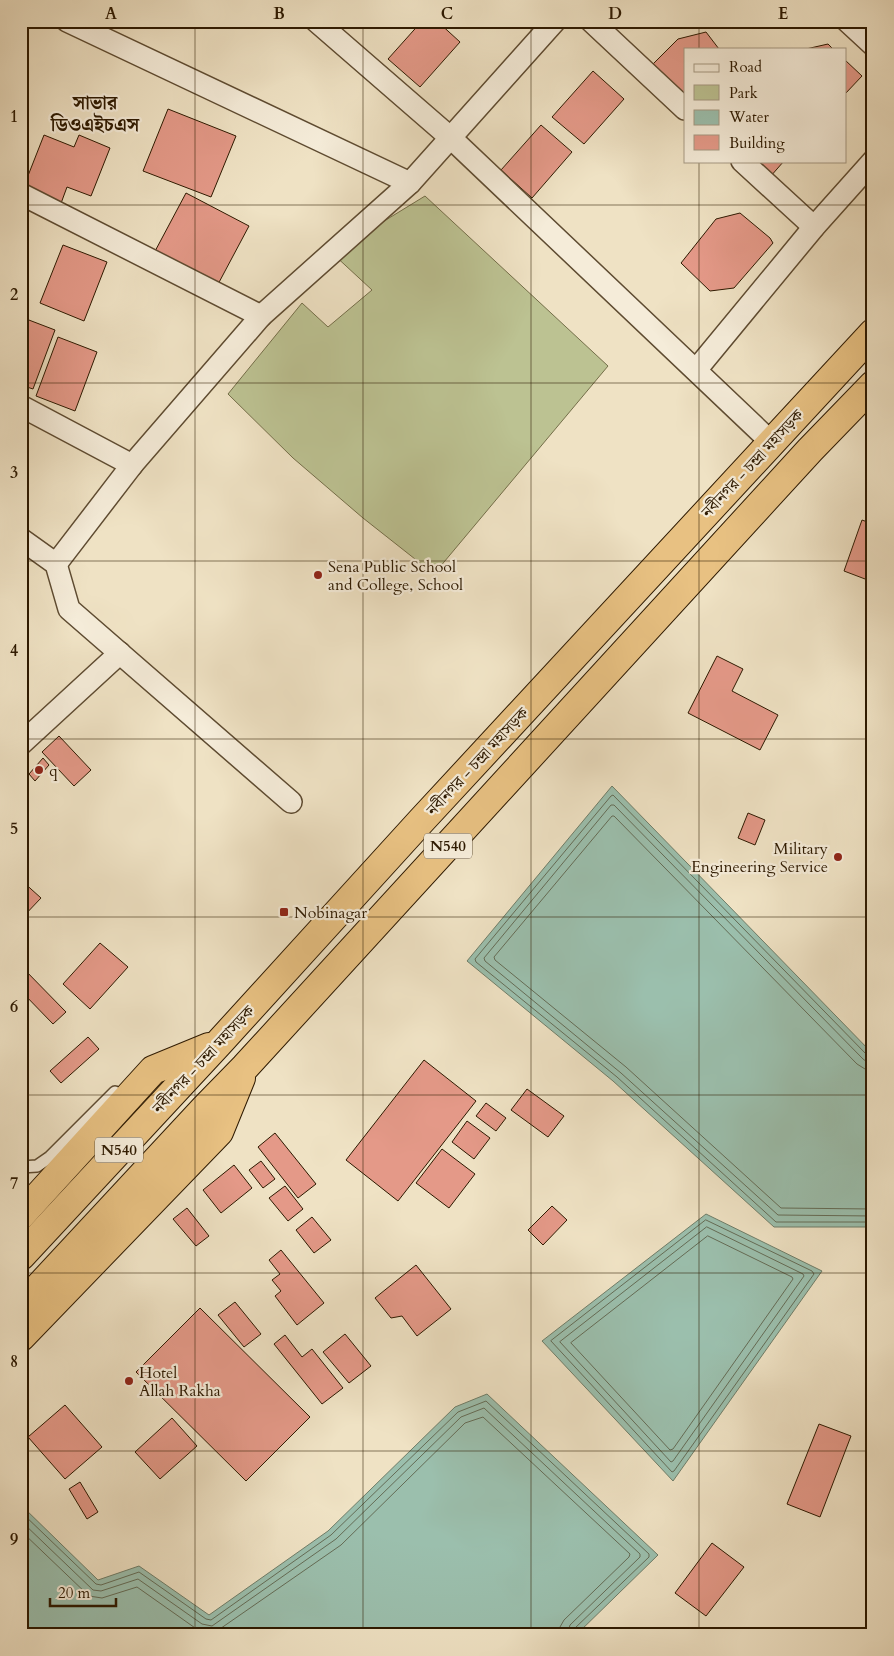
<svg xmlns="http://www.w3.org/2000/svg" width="894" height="1656" viewBox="0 0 894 1656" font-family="Cardo,'Noto Serif Bengali',serif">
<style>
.green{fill:#bcc292;stroke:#746e49}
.water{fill:#9bbfad;stroke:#6f7d68}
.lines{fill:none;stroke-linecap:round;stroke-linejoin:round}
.shore{stroke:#646c56;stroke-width:1}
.building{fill:#e49988;stroke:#2d1900}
.lane-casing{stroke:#5e4b31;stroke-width:14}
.street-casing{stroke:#5e4b31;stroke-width:24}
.highway-casing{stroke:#2d1900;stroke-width:30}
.lane{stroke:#f5ecd9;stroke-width:11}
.street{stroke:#f5ecd9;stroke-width:21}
.highway{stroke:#e8c182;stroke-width:28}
.grid{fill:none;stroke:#2d1900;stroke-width:1;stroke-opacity:0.55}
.poi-dot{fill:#8f2418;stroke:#f5ecd9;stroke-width:2}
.labels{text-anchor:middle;stroke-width:4.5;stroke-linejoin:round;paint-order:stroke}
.shield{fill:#f5ecd9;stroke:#695841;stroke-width:1}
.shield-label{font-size:15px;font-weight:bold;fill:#2d1900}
.street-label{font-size:16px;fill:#2d1900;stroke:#f5ecd9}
.poi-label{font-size:16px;fill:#2d1900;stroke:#f5ecd9;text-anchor:start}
.quarter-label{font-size:19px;font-weight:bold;fill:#2d1900;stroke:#f5ecd9}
.neatline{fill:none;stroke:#2d1900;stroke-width:2}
.grid-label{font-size:16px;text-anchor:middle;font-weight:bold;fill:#2d1900}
</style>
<rect width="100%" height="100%" fill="#efe2c4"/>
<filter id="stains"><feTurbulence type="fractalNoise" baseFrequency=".004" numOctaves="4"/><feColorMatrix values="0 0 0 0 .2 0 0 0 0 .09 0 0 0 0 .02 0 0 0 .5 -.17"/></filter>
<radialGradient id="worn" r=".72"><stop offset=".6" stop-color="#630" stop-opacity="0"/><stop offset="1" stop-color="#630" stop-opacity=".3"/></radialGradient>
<polygon class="green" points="425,196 608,366 434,574 363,518 293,458 228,394 302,303 328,327 372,290 332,253"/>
<g class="water">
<polygon points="612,786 873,1054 873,1227 774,1227 613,1081 467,961"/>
<polygon points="706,1214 822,1271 673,1481 542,1341"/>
<polygon points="487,1394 658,1555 576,1635 21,1635 21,1505 98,1580 139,1566 209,1615 328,1531 455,1407"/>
</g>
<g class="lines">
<g class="shore">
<polyline points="873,1057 867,1055 613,795 611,796 475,959 476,962 617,1077 776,1222 873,1222"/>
<polyline points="873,1063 867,1062 863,1059 614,805 611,805 484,958 485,961 621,1073 778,1215 873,1216"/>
<polyline points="873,1070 865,1069 857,1064 614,816 612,816 494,957 495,960 626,1067 781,1208 873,1209"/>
<polygon points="706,1220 812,1271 814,1274 674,1471 672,1472 551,1341"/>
<polygon points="707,1227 803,1274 804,1276 673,1461 671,1462 560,1342"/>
<polygon points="708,1236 792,1277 793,1279 673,1449 670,1450 571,1343"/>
<polyline points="21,1512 96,1584 101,1585 139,1572 206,1619 211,1620 331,1535 458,1412 486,1401 649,1554 649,1557 574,1629 573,1635"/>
<polyline points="21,1521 93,1590 101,1591 138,1579 202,1624 212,1626 336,1539 461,1417 484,1408 640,1554 640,1557 570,1625 567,1635"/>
<polyline points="21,1531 89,1596 102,1598 137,1587 198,1630 206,1633 214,1633 341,1545 465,1423 483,1417 630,1554 629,1557 564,1620 560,1627 559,1635"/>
</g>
</g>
<g class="building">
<polygon points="422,21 437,21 460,42 420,87 388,59"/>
<polygon points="706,32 719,49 685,49 685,95 652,65 678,39"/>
<polygon points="828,44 833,49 806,49"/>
<polygon points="845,60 862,76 845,94"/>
<polygon points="593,71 624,99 584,144 552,117"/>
<polygon points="168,109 236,136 211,197 143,171"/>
<polygon points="541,125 572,152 532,198 501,170"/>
<polygon points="44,135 74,147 79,135 110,148 91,196 67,187 60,206 22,191"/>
<polygon points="752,161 784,161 770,177"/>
<polygon points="186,193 249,226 216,288 153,255"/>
<polygon points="740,213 770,238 773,243 734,288 710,291 681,263 716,219"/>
<polygon points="63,245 107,262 84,321 40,303"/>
<polygon points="21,317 55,330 33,389 21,385"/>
<polygon points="58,337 97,352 75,411 36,396"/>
<polygon points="862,520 873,524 873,582 844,571"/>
<polygon points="717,656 743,669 732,691 778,715 760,750 688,713"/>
<polygon points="59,736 91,770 74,786 42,752"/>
<polygon points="43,758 49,765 35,781 29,774"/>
<polygon points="748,813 765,820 755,845 738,838"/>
<polygon points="21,880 41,898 21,919"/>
<polygon points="100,943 128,967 90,1009 63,984"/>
<polygon points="21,966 66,1012 53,1024 21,991"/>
<polygon points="88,1037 99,1049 61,1083 50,1071"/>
<polygon points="424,1060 476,1101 398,1201 346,1160"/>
<polygon points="527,1089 564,1116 548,1137 511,1110"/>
<polygon points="486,1103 506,1118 496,1131 476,1116"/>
<polygon points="467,1121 490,1138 474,1159 452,1142"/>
<polygon points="275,1133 316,1184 298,1198 258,1147"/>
<polygon points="442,1149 475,1174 449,1208 416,1183"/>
<polygon points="261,1161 275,1179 263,1188 249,1170"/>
<polygon points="234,1165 252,1188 221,1213 203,1190"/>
<polygon points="285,1186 303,1209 288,1221 269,1198"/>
<polygon points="552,1206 567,1220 543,1245 528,1230"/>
<polygon points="187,1208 209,1236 196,1246 173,1219"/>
<polygon points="312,1217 331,1240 314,1253 296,1230"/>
<polygon points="281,1250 324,1303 297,1325 275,1296 281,1291 272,1280 280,1274 269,1260"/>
<polygon points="416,1265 451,1309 417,1336 402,1316 391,1318 375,1298"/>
<polygon points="235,1302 261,1334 244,1347 218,1315"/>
<polygon points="200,1308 310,1417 246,1481 136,1372"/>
<polygon points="345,1334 371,1366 349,1383 323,1352"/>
<polygon points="285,1335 302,1357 312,1349 343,1388 322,1404 274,1344"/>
<polygon points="65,1405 102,1447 65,1479 28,1437"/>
<polygon points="172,1418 197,1446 160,1479 135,1452"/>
<polygon points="819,1424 851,1436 820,1517 787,1504"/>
<polygon points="80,1482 98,1512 87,1519 69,1489"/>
<polygon points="712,1543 744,1567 706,1616 675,1593"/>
</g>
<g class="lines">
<g class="lane-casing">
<polyline id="lane" points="21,1167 37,1166 50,1157 115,1092"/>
</g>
<g class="street-casing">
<g id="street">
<polyline points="67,21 410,183"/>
<polyline points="316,21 452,139 771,442"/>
<polyline points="591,21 685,109"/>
<polyline points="847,21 873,45"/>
<polyline points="742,161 814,227"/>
<polyline points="21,194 261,316"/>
<polyline points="696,370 814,227 873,161"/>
<polyline points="21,406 132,465"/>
<polyline points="21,539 56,564 69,609 291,802"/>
<polyline points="56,564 132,465 261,316 410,183 555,21"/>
<polyline points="21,744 120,653"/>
</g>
</g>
<g class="highway-casing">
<g id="highway">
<polyline points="21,1215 153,1070 209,1047"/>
<polyline points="21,1256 218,1044 421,821 873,333"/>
<polyline points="21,1306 205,1108 245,1067 810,450 873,385"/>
<polyline points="21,1337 219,1132 241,1078"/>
</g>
</g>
<use href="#lane" class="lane"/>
<use href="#street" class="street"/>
<use href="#highway" class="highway"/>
</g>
<path class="grid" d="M195,21V1635M363,21V1635M531,21V1635M699,21V49M699,161V1635M21,205H873M21,383H873M21,561H873M21,739H873M21,917H873M21,1095H873M21,1273H873M21,1451H873"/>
<g class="poi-dot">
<circle cx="318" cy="575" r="5"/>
<circle cx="39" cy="770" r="5"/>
<circle cx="838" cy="857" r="5"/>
<rect x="279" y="907" width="10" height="10" rx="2.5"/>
<circle cx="129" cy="1381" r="5"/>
</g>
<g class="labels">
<g class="shield">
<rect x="424" y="833.5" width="48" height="25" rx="4"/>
<rect x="95" y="1137.5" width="48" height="25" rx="4"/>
</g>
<g class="shield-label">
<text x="448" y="851">N540</text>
<text x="119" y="1155">N540</text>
</g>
<g class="street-label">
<text transform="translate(752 463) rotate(-47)" y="6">নবীনগর - চন্দ্রা মহাসড়ক</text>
<text transform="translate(477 761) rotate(-47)" y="6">নবীনগর - চন্দ্রা মহাসড়ক</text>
<text transform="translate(203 1059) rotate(-47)" y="6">নবীনগর - চন্দ্রা মহাসড়ক</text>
</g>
<g class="poi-label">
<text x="328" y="572">Sena Public School<tspan x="328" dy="18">and College, School</tspan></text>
<text x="49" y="776">q</text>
<text x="828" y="854" text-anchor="end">Military<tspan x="828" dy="18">Engineering Service</tspan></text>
<text x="294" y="918">Nobinagar</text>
<text x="139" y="1378">Hotel<tspan x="139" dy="18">Allah Rakha</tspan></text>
</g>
<g class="quarter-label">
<text x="95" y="109">সাভার<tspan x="95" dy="22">ডিওএইচএস</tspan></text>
</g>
</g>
<rect width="894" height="1656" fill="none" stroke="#efe2c4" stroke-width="55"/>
<rect x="684" y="48" width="162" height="115" fill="#f5ecd9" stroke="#a59882"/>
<rect x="694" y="64" width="25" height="8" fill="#f5ecd9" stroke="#a59882"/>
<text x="729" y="72" font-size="15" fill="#2d1900">Road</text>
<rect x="694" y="85" width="25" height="15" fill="#bcc292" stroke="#a59882"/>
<text x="729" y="98" font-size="15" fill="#2d1900">Park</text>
<rect x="694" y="110" width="25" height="15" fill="#9bbfad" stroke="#a59882"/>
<text x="729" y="122" font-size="15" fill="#2d1900">Water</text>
<rect x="694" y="135" width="25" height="15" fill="#e49988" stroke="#a59882"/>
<text x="729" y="148" font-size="15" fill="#2d1900">Building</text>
<path d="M50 1598v8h66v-8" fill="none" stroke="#2d1900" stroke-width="2.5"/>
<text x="58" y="1598" font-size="15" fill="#2d1900" stroke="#f5ecd9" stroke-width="4" paint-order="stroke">20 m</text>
<rect x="28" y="28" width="838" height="1600" class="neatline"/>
<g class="grid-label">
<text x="111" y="19">A</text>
<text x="279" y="19">B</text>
<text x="447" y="19">C</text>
<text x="615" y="19">D</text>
<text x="783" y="19">E</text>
<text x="14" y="122">1</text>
<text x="14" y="300">2</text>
<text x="14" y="478">3</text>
<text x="14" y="656">4</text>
<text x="14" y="834">5</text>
<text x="14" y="1012">6</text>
<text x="14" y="1189">7</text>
<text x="14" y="1367">8</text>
<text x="14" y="1545">9</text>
</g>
<rect width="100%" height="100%" filter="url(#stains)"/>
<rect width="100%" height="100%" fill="url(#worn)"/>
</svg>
